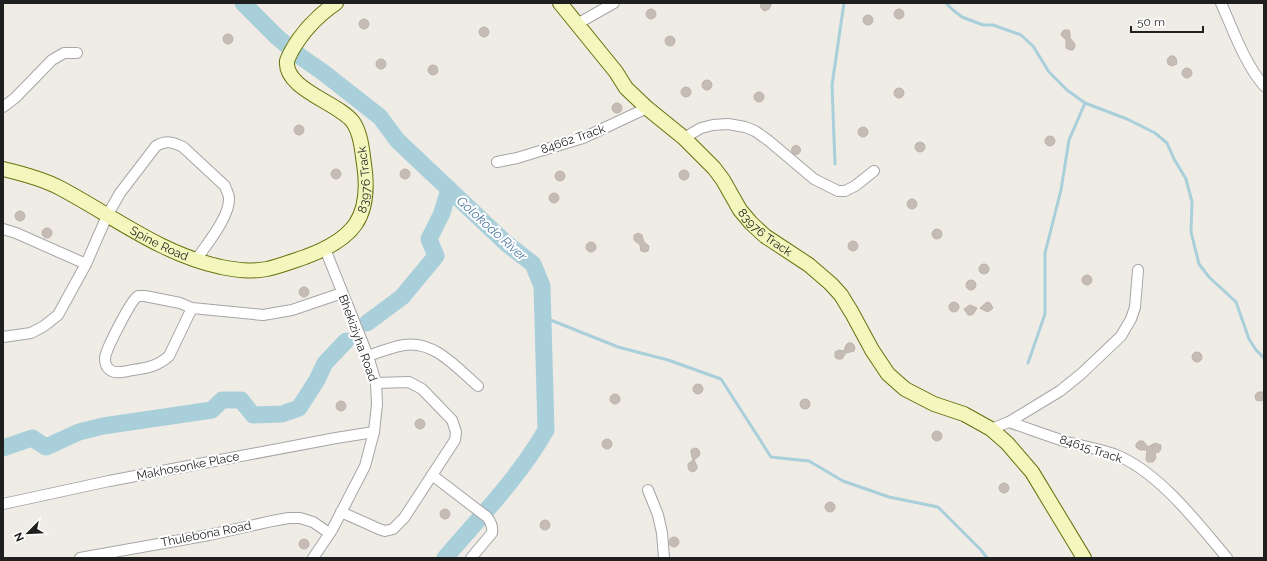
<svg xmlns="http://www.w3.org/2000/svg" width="1267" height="561" viewBox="0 0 1267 561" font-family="Raleway,sans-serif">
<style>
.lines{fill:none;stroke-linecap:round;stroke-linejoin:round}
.stream{stroke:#a9cfdb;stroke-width:3}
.river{stroke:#a9cfdb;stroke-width:17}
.building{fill:#c4bcb5;stroke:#c0b3a9}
.street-casing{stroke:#a6a6a6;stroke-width:12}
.secondary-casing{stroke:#66720b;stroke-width:16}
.street{stroke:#fff;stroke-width:10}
.secondary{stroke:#f3f6bd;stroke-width:14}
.labels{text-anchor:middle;stroke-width:4;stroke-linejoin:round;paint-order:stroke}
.street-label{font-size:12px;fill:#1f1f1f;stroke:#fff}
.water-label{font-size:13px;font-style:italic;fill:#4d78a2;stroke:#fff}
</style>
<rect width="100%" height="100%" fill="#efece6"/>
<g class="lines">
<g class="stream">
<polyline points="946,3 953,10 962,17 983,25 993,25 1021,35 1033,46 1049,72 1067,90 1085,103 1127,119 1155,133 1167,143 1174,159 1186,179 1192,202 1191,232 1199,264 1209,277 1236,302 1249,339 1256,350 1264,358"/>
<polyline points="835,164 832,85 844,3"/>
<polyline points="543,317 618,347 668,360 721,379 771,457 809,461 843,481 889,497 938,507 981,550 987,558"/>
<polyline points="1028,363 1045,314 1045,253 1061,190 1069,140 1085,103"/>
</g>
<g class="river">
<path d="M243,3L277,37L301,57L324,73L380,117L397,140L507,244L533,264L542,286L546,430C520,476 480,517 445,558"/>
<polyline points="367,323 402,297 436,256 429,239 442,213 449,189"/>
<polyline points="3,448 32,438 46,447 79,432 103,426 212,410 222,400 241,400 253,415 282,414 299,408 317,380 325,363 346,341"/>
</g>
</g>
<g class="building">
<polygon points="760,3 772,3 769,9 764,11 761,8"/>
<circle cx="899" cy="14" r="5"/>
<circle cx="651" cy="14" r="5"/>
<circle cx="868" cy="20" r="5"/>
<circle cx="364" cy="24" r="5"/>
<circle cx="484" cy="32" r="5"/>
<polygon points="1064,30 1069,30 1070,33 1070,38 1075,44 1075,47 1073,50 1070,50 1066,48 1066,40 1061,35 1062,32"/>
<circle cx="228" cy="39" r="5"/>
<circle cx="670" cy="41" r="5"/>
<polygon points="1170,56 1174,56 1176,58 1177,64 1171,66 1168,64 1167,60"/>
<circle cx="381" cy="64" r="5"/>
<circle cx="433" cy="70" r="5"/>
<circle cx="1187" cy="73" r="5"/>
<circle cx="707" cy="85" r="5"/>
<circle cx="686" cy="92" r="5"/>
<circle cx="899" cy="93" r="5"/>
<circle cx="759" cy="97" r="5"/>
<circle cx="617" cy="108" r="5"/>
<circle cx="299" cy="130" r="5"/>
<circle cx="863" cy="132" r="5"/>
<circle cx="1050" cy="141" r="5"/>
<circle cx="920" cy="147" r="5"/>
<circle cx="796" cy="150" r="4.5"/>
<circle cx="336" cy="174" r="5"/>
<circle cx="405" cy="174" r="5"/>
<circle cx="684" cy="175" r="5"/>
<circle cx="560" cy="176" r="5"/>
<circle cx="554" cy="198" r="5"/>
<circle cx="912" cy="204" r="5"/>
<circle cx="20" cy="216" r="5"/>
<circle cx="47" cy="233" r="5"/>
<circle cx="937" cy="234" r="5"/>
<polygon points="638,233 642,235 644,242 649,246 648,251 645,252 641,251 640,245 634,240 634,235"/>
<circle cx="853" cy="246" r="5"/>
<circle cx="591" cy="247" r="5"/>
<circle cx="984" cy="269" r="5"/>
<circle cx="1087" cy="280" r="5"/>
<circle cx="971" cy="285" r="5"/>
<circle cx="304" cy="292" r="5"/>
<polygon points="987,302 990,303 993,308 991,310 987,312 980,308"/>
<circle cx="954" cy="307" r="5"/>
<polygon points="970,305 977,308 974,313 972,315 968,315 964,309"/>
<polygon points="848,343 852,343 854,345 855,348 854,351 846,353 842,359 837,359 835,357 835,352 839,350 844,351 846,345"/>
<circle cx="1197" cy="357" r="5"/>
<circle cx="698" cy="389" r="5"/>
<polygon points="1258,392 1264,392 1264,400 1261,401 1256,400 1255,395"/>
<circle cx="615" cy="399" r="5"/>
<circle cx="805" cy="404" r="5"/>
<circle cx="341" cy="406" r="5"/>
<circle cx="420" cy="424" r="5"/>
<circle cx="937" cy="436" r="5"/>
<circle cx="607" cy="444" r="5"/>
<polygon points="1139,441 1143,441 1148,447 1155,443 1161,445 1161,449 1159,452 1155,453 1156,458 1153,462 1148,462 1146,460 1147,450 1140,450 1136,447 1136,444"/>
<polygon points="694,448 698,449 700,453 699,456 694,460 697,466 697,469 695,471 692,472 689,470 688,467 688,464 693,460 691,453 691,450"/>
<circle cx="1004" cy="488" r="5"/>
<circle cx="830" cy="507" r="5"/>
<circle cx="445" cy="514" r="5"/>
<circle cx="545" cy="525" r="5"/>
<circle cx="674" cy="542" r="5"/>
<circle cx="304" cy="544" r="5"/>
</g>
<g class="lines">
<g class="street-casing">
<g id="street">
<path d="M1221,3C1234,32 1244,62 1264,86"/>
<polyline points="577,24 614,3"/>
<polyline points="3,107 15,98 52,60 64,53 77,53"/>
<polyline points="684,138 701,128 713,125 728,124 745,127 755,131 769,141 814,179 838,191 845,191 855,186 874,171"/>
<polyline points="497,162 517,158 583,138 647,108"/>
<polyline points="3,229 16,233 86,264"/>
<path d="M192,308L169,356C158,366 147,368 133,370C126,371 114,375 109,369C106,367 105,362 105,358C106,349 131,300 138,296H145L180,303L192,308L263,315L292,310L342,293"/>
<path d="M3,337L31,333L44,326L58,315L86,264L107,216L120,193L156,146C166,140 173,142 183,147L225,186C226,190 229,194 229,198C230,217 206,245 196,260"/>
<path d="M368,356C379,352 392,347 404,345C434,340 457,368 478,386"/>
<polyline points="1009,422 1060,391 1081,374 1121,336 1131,319 1135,307 1138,270"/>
<path d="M991,429L1009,422C1027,428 1045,435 1064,441C1080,446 1097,448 1114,454C1158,471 1197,522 1227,558"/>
<path d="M432,475L487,517C491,522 493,527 492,533L471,558"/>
<polyline points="648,490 658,515 662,533 664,558"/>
<polyline points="3,504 109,481 336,438 374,432"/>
<polyline points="341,512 379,529 385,531 393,529 404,518 455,440 456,432 452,420 422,389 409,382 376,383"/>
<polyline points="80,558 209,535 272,521 289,518 300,518 313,522 329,533"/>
<polyline points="313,558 332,530 365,466 374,432 377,404 376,383 368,356 325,249"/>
</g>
</g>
<g class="secondary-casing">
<g id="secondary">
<path id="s1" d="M560,3L616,72L626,88L647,108L684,138L714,168L723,180L740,210L751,223L765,236L809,265L831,284L841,295L852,313L872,350L888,374L905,389L934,404L964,414L991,429L1007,443L1032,472L1084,558"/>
<path id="s2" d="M3,169C20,173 45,180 60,188C113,216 161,254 221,267C237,270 251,272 267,269C280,266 293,261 305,257C354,239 372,217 364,164C362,150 361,134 353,122C339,103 284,89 287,61C288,58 290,54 291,52C302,32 317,16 336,3"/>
</g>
</g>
<use href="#street" class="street"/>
<use href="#secondary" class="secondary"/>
</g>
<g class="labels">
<g class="street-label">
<text transform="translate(573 139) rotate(-19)" y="4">84662 Track</text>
<text dy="4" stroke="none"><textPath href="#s2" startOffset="434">83976 Track</textPath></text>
<text dy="4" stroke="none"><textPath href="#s1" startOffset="310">83976 Track</textPath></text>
<text dy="4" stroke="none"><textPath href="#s2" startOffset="174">Spine Road</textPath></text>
<text transform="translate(358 338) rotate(70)" y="4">Bhekiziyha Road</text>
<text transform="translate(1091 449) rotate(18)" y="4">84615 Track</text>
<text transform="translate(188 466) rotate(-11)" y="4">Makhosonke Place</text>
<text transform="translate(206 534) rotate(-11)" y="4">Thulebona Road</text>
</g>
<g class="water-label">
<text transform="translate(492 228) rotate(42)" y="5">Golokodo River</text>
</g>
</g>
<rect width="1267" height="561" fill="none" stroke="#1f1f1f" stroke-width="8"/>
<g transform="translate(28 533) rotate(246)" stroke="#ffffff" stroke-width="3" paint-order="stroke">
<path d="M0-3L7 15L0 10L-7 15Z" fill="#1f1f1f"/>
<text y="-6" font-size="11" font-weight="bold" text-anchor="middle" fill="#1f1f1f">N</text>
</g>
<path d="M1131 26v6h72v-6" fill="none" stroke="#1f1f1f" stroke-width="2"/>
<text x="1137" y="26" font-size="12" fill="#1f1f1f" stroke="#ffffff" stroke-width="3" paint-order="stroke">50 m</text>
</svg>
